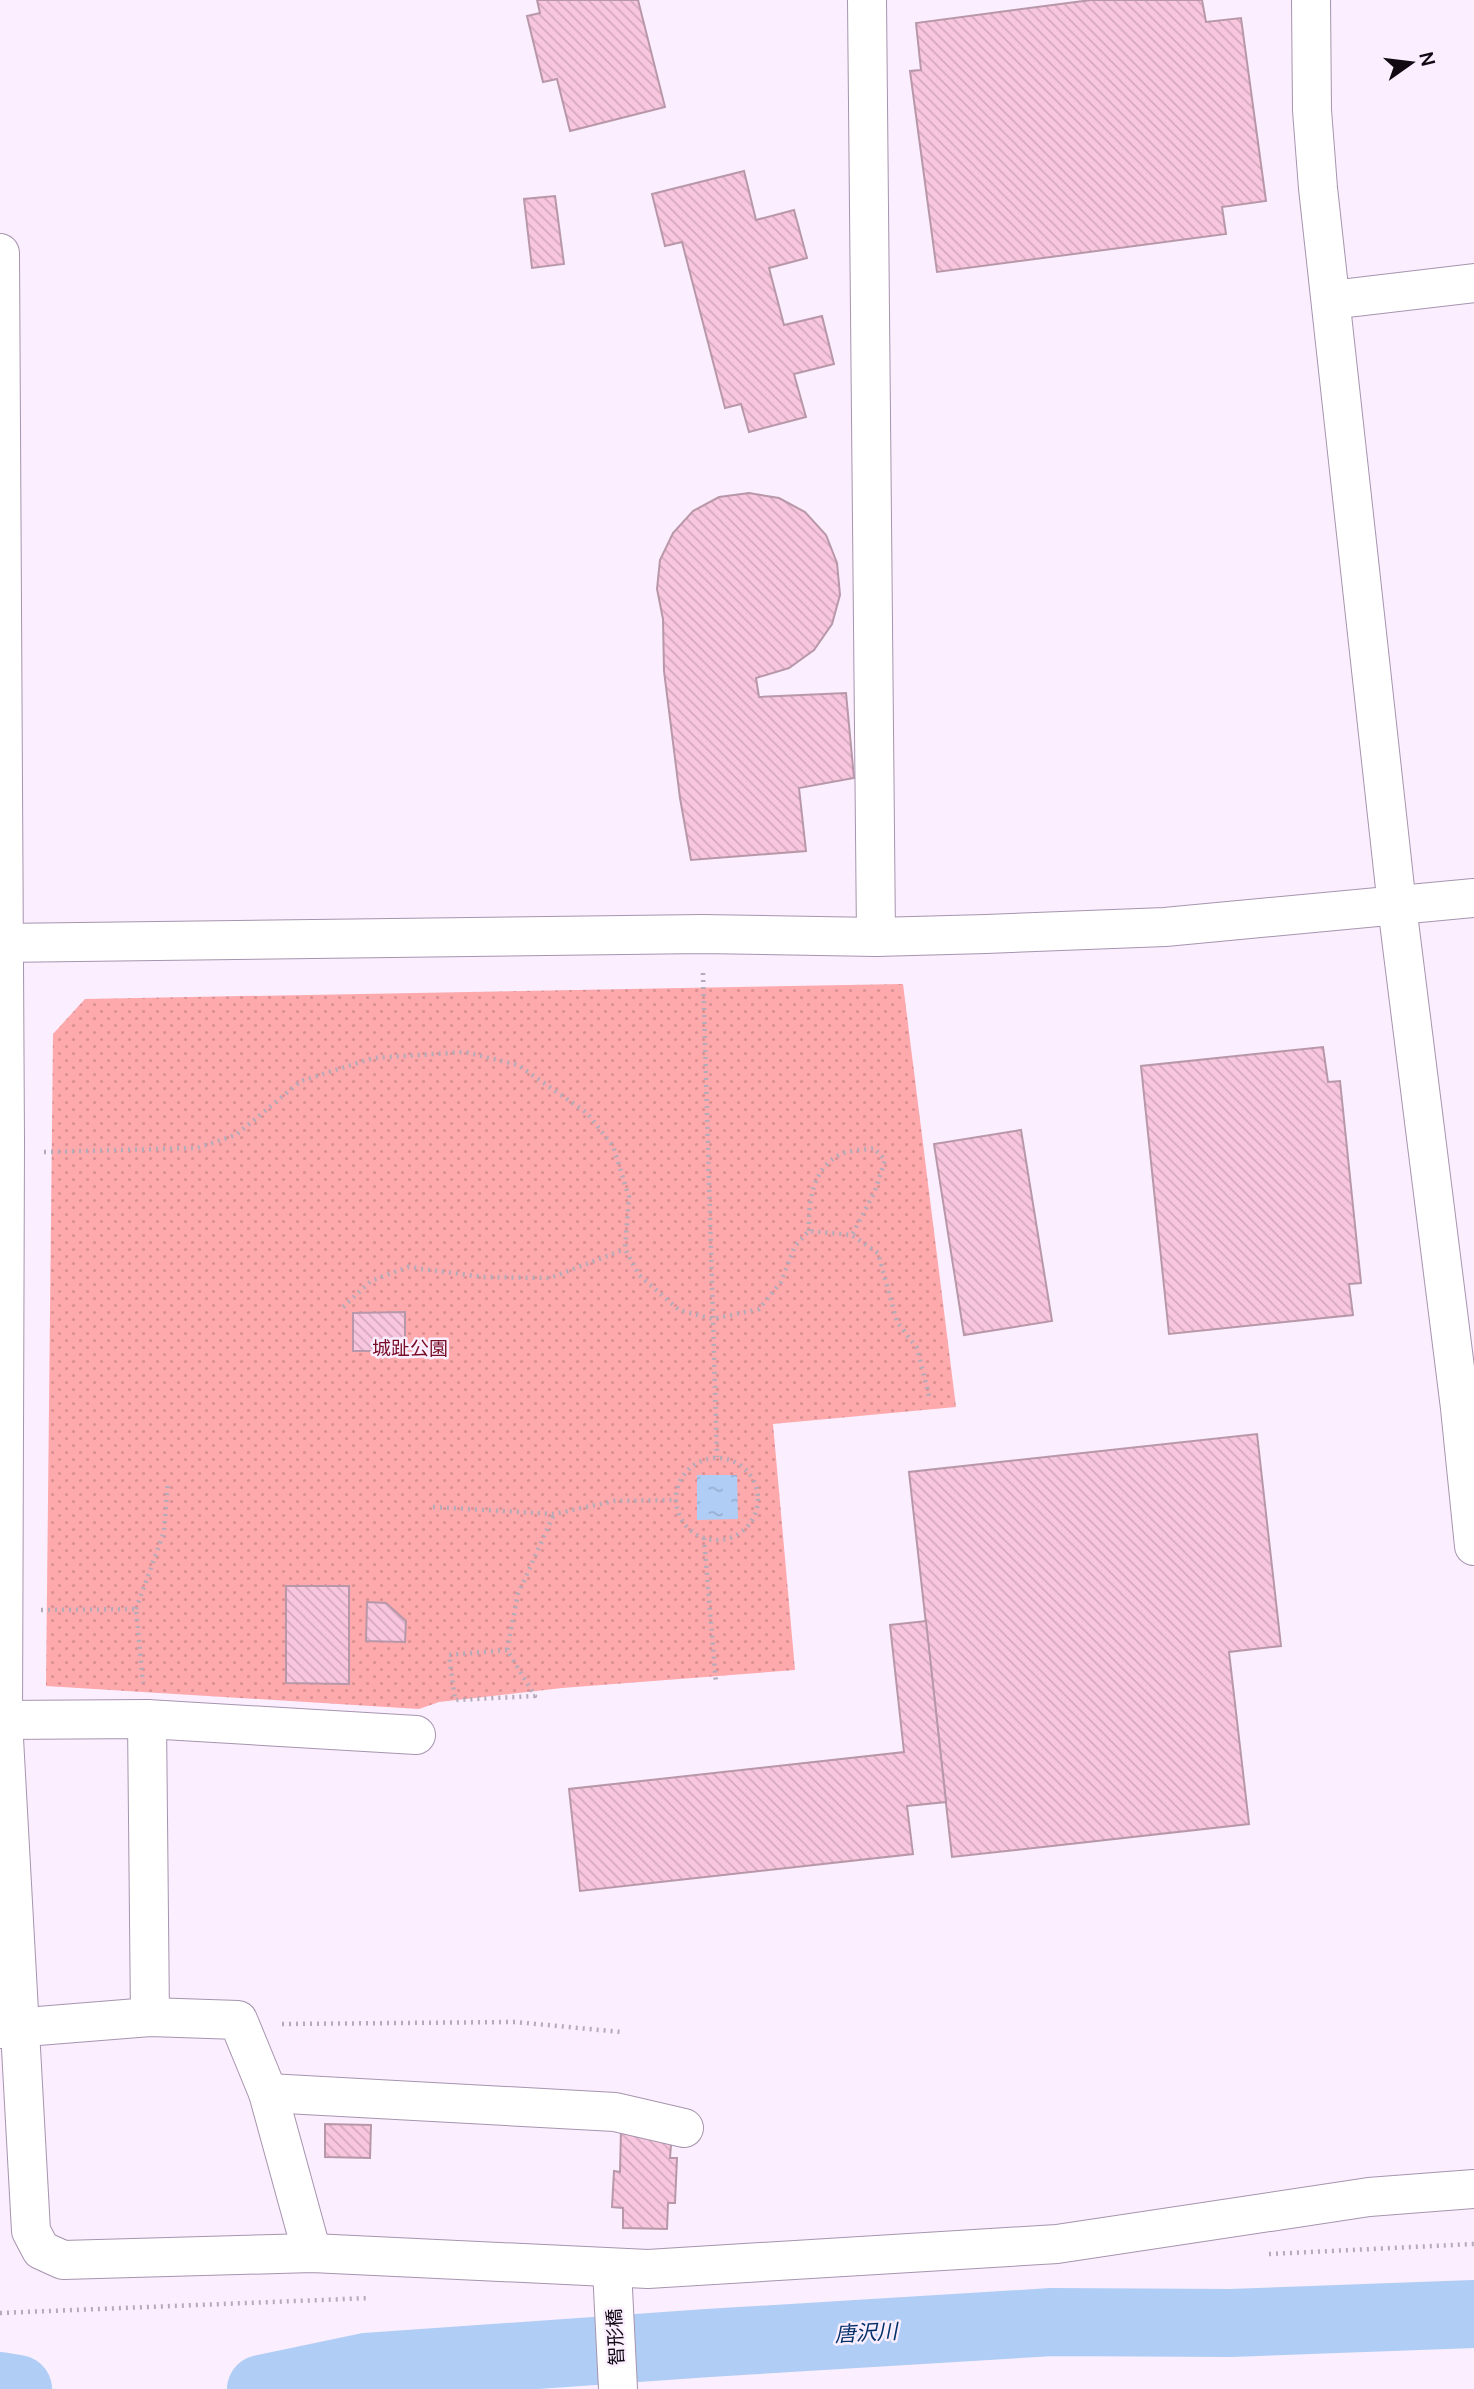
<svg xmlns="http://www.w3.org/2000/svg" width="1474" height="2389" viewBox="0 0 1474 2389" font-family="Manrope,'Noto Sans JP',sans-serif">
<style>
.park{fill:url(#park-dots)}
.water{fill:url(#water-ripples)}
.lines{fill:none;stroke-linecap:round;stroke-linejoin:round}
.river{stroke:#b0cdf5;stroke-width:68}
.building{fill:url(#building-back-hatch);stroke:#b898a8;stroke-width:2}
.minor-casing{stroke:#a794ae;stroke-width:40}
.path{stroke:#b4aab8;stroke-width:4.5;stroke-dasharray:2 5;stroke-linecap:butt}
.minor{stroke:#fff;stroke-width:38}
.labels{text-anchor:middle;stroke-width:5;stroke-linejoin:round;paint-order:stroke}
.park-label{font-size:19px;fill:#780c24;stroke:#faeeff}
.street-label{font-size:19px;fill:#110a13;stroke:#faeeff}
.water-label{font-size:21px;font-style:italic;fill:#04316a;stroke:#faeeff}
</style>
<defs>
<pattern id="park-dots" width="8" height="8" patternUnits="userSpaceOnUse" patternTransform="scale(1.75)"><rect width="8" height="8" fill="#fea9ac"/><path d="M2 2h.1M6 6h.1" fill="none" stroke="#d99093" stroke-width="1.8" stroke-linecap="round"/></pattern>
<pattern id="water-ripples" width="26" height="14" patternUnits="userSpaceOnUse" patternTransform="scale(1.75)"><rect width="26" height="14" fill="#b0cdf5"/><path d="M2 4q2-2 4 0t4 0M15 11q2-2 4 0t4 0" fill="none" stroke="#96afd1"/></pattern>
<pattern id="building-back-hatch" width="6" height="6" patternUnits="userSpaceOnUse" patternTransform="scale(1.75)"><rect width="6" height="6" fill="#f8c6de"/><path d="M-1 5l2 2M0 0l6 6M5-1l2 2" fill="none" stroke="#d4a9be"/></pattern>
</defs>
<rect width="100%" height="100%" fill="#faeeff"/>
<polygon class="park" points="903,984 956,1407 773,1424 795,1670 562,1688 439,1702 419,1709 46,1686 53,1034 85,999"/>
<polygon class="water" points="697,1475 737,1475 738,1519 697,1520"/>
<g class="lines">
<g class="river">
<polyline points="0,2386 18,2389"/>
<polyline points="261,2389 366,2367 708,2343 1052,2322 1230,2323 1474,2314"/>
</g>
</g>
<g class="building">
<polygon points="537,0 638,0 665,107 570,131 557,79 543,82 527,16 540,13"/>
<polygon points="1091,0 1202,0 1206,22 1241,18 1266,201 1222,207 1226,234 937,272 910,71 921,70 916,23"/>
<polygon points="744,171 756,220 794,210 807,258 769,268 784,325 822,316 834,364 794,374 806,417 749,432 741,404 725,408 682,242 665,246 652,194"/>
<polygon points="555,196 564,264 532,268 524,199"/>
<polygon points="749,493 779,498 805,512 826,535 837,563 840,595 832,624 814,650 789,668 756,678 759,697 846,693 854,778 799,788 806,851 691,860 680,798 664,671 663,619 657,589 660,560 673,533 693,511 719,497"/>
<polygon points="1323,1047 1328,1082 1340,1081 1361,1283 1349,1284 1353,1315 1169,1334 1141,1066"/>
<polygon points="1021,1130 1052,1321 964,1335 934,1144"/>
<polygon points="405,1312 405,1351 353,1351 353,1313"/>
<polygon points="1257,1434 1281,1646 1229,1652 1249,1824 952,1857 909,1472"/>
<polygon points="286,1586 349,1586 349,1684 286,1683"/>
<polygon points="367,1602 386,1603 406,1621 405,1642 366,1641"/>
<polygon points="926,1621 946,1802 907,1806 913,1854 580,1891 569,1789 904,1752 890,1625"/>
<polygon points="325,2124 371,2125 370,2158 325,2157"/>
<polygon points="621,2130 672,2132 670,2158 677,2158 675,2203 668,2203 667,2229 623,2228 623,2208 612,2207 614,2171 620,2172"/>
</g>
<g class="lines">
<g class="minor-casing">
<g id="minor">
<polyline points="867,0 876,937"/>
<polyline points="1311,0 1312,110 1318,188 1397,906 1460,1408 1474,1546"/>
<polyline points="0,253 5,1142 3,1720 31,2231 41,2250 63,2260 312,2253 648,2269 1057,2244 1369,2197 1474,2189"/>
<polyline points="1331,300 1474,283"/>
<polyline points="0,943 702,934 876,937 986,934 1165,927 1474,898"/>
<polyline points="147,1719 150,2017"/>
<polyline points="0,1720 147,1719 416,1735"/>
<polyline points="0,2029 150,2017 238,2020 268,2093 312,2253"/>
<polyline points="268,2093 615,2112 684,2128"/>
<polyline points="612,2269 618,2389"/>
</g>
</g>
<g class="path">
<polyline points="703,973 717,1457"/>
<polyline points="44,1152 197,1148 236,1135 301,1081 373,1058 465,1052 518,1065 587,1113 613,1146 629,1197 625,1249 639,1275 679,1310 713,1319 759,1309 781,1282 795,1246 809,1231 852,1235 878,1253 897,1322 917,1348 930,1400"/>
<path d="M809,1231C808,1203 812,1168 841,1154C850,1150 864,1150 874,1148L885,1160L875,1191L852,1235"/>
<polyline points="343,1307 371,1281 408,1267 483,1277 550,1278 625,1249"/>
<circle cx="717" cy="1499" r="41"/>
<polyline points="433,1507 554,1514 614,1501 675,1500"/>
<polyline points="704,1538 716,1683"/>
<polyline points="136,1609 164,1532 168,1481"/>
<polyline points="41,1610 136,1609 143,1683"/>
<polyline points="507,1650 449,1655 455,1700 535,1696 507,1650 518,1594 554,1514"/>
<polyline points="282,2024 515,2022 621,2032"/>
<polyline points="1269,2254 1474,2244"/>
<polyline points="0,2313 370,2298"/>
</g>
<use href="#minor" class="minor"/>
</g>
<g class="labels">
<g class="park-label">
<text x="410" y="1355">城趾公園</text>
</g>
<g class="street-label">
<text transform="translate(615 2337) rotate(-93)" y="7">智形橋</text>
</g>
<g class="water-label">
<text transform="translate(866 2333) rotate(-3)" y="7">唐沢川</text>
</g>
</g>
<g transform="translate(1411 63) rotate(76)" stroke="#faeeff" stroke-width="5" paint-order="stroke">
<path d="M0-5L12 26L0 18L-12 26Z" fill="#110a13"/>
<text y="-10" font-size="19" font-weight="bold" text-anchor="middle" fill="#110a13">N</text>
</g>
</svg>
